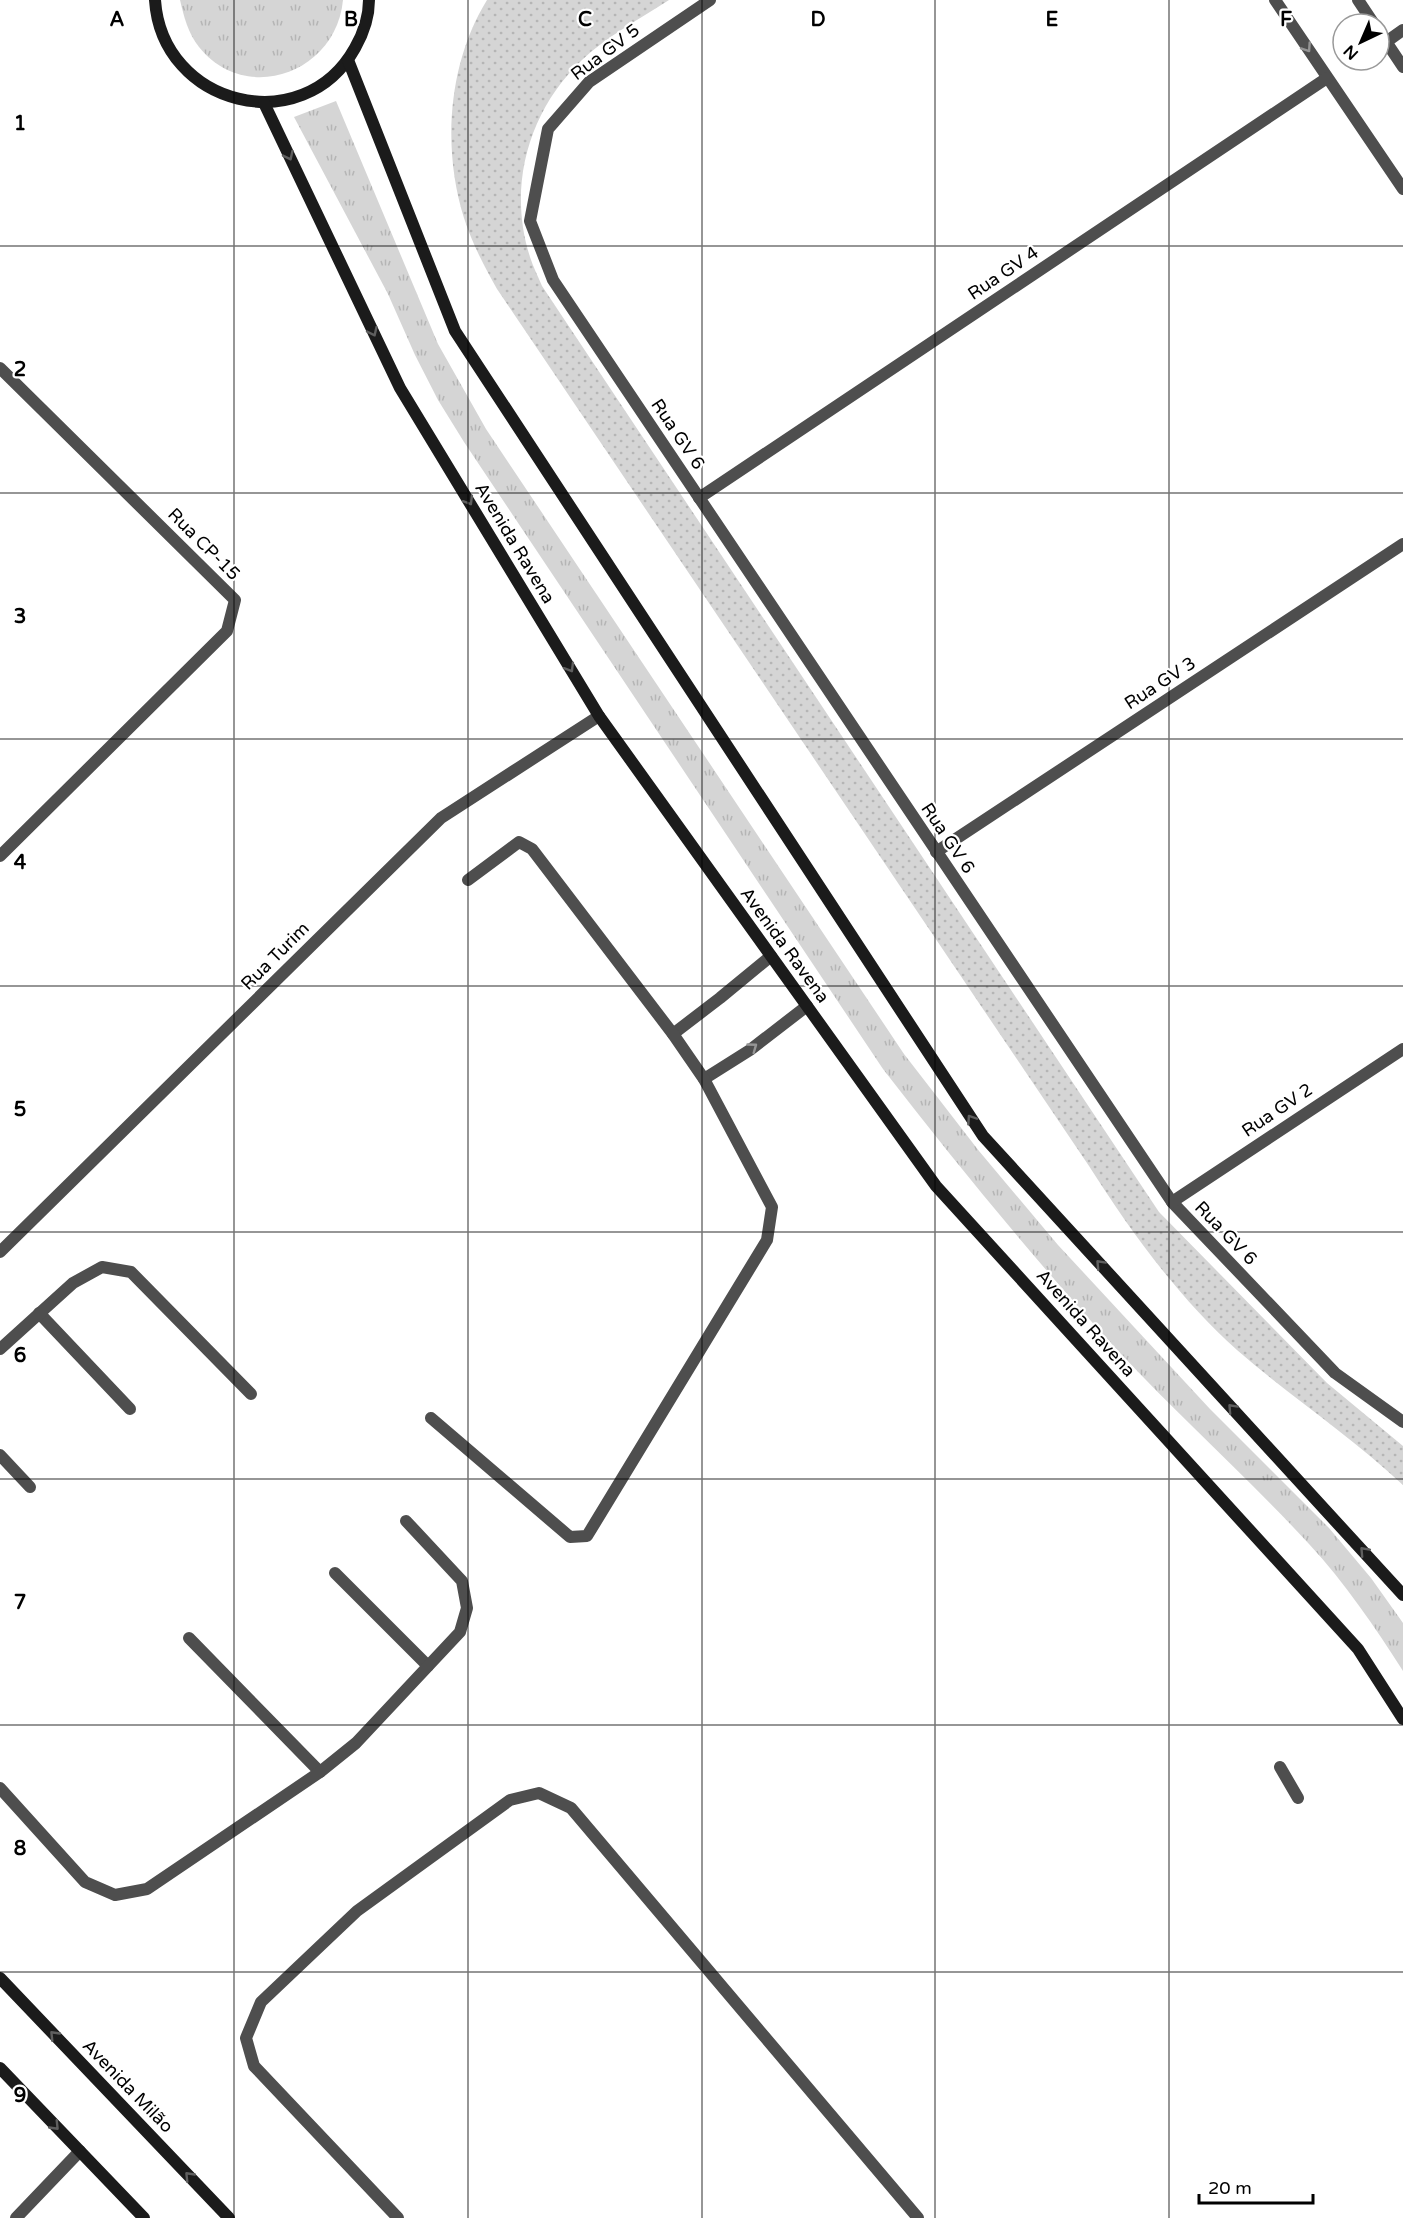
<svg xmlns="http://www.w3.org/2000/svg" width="1403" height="2218" viewBox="0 0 1403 2218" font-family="'Varela Round',sans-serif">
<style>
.grass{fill:url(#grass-tufts)}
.park{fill:url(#park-dots)}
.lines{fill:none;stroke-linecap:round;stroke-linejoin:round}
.lane{stroke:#4e4e4e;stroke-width:12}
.street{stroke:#4e4e4e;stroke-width:12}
.secondary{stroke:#1b1b1b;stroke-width:12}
.oneway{stroke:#959595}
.oneway2{stroke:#5f5f5f}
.grid{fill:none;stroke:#000;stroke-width:1.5;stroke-opacity:0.55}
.labels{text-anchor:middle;stroke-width:4.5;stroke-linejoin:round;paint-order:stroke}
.street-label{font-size:18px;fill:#000;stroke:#fff}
.grid-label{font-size:20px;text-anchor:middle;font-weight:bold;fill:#000;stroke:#fff;stroke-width:4.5;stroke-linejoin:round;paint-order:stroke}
</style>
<defs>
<pattern id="grass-tufts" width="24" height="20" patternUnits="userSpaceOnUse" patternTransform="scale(1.5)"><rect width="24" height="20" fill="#d5d5d5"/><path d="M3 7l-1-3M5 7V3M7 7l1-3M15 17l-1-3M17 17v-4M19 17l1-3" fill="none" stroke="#b5b5b5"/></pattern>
<pattern id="park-dots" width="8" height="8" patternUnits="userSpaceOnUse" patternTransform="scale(1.5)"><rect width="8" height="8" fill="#d5d5d5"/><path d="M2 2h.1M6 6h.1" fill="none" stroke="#b5b5b5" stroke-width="1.8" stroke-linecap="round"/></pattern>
</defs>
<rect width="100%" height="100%" fill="#fff"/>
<g class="grass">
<path d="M180,0H343C336,74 245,105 199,47C188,33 184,17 180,0Z"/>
<path d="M336,101L438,344L486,429L904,1054L979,1151L1058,1245L1210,1409L1329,1528L1371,1578L1403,1623V1671C1375,1627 1345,1583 1309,1544C1249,1479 1182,1419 1121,1354C1037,1263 959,1167 883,1069L464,442L438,400L415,355L388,294L294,117Z"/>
</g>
<path class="park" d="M487,0H669C640,19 607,36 582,60C529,110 507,186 530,257C533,267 538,276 542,286L1159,1212L1327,1383L1403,1446V1485C1351,1436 1291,1397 1237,1350C1178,1297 1131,1232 1089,1166L497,289C484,266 472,243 464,218C442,148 448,63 487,0Z"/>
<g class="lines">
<g class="lane">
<polyline points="673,1034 720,998 771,956"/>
<polyline points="704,1079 750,1050 807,1006"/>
<polyline points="39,1313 130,1409"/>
<polyline points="0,1349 73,1283 102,1267 131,1272 251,1394"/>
<polyline points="431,1418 570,1537 587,1536 767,1240 772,1207 704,1079 673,1034 532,849 519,842 468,880"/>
<polyline points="0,1455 30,1487"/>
<polyline points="335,1573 428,1666"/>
<polyline points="189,1638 320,1772"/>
<polyline points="1280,1767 1298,1798"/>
<polyline points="0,1788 85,1882 115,1895 147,1889 320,1772 356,1743 460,1632 467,1608 462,1581 406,1521"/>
<polyline points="398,2218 254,2066 246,2038 261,2002 357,1911 510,1800 539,1793 571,1808 918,2218"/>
</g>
<g class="street">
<polyline points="710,0 589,82 548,129 530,221 553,280 1172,1202 1335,1373 1403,1422"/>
<polyline points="1275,0 1403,189"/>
<polyline points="1358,0 1374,24"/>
<polyline points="1379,31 1403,67"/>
<polyline points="1386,42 1403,30"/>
<polyline points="0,368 235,600 227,631 0,856"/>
<polyline points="699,498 1327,78"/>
<polyline points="936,852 1403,544"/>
<polyline points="1172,1202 1403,1049"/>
<polyline points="0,1252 441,818 599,716"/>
<polyline points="16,2218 80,2151"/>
</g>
<g class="secondary">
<path d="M155,0C162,106 303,141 355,48C363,34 369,17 369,0"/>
<polyline points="348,60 455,331 983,1136 1403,1595"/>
<polyline points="264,103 400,388 599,716 936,1186 1358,1649 1403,1719"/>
<polyline points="0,1978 229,2218"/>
<polyline points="0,2068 144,2218"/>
</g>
</g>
<defs><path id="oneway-chevron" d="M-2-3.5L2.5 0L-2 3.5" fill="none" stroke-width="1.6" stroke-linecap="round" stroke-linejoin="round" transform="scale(1.5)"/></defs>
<g class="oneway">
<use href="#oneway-chevron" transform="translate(1307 48) rotate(56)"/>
<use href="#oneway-chevron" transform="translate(753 1047) rotate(-36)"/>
</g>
<g class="oneway2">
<use href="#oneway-chevron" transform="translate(289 156) rotate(64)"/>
<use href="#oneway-chevron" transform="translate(373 332) rotate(65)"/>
<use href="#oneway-chevron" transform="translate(469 501) rotate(59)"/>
<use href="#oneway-chevron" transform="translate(570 668) rotate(59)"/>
<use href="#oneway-chevron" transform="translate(971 1119) rotate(-124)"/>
<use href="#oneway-chevron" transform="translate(1100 1264) rotate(-133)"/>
<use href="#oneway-chevron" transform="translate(1232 1408) rotate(-133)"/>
<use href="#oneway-chevron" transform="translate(1364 1551) rotate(-133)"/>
<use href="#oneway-chevron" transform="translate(54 2035) rotate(-134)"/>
<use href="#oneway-chevron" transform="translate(55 2126) rotate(46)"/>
<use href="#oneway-chevron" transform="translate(189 2176) rotate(-134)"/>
</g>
<path class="grid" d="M234,0V2218M468,0V2218M702,0V2218M935,0V2218M1169,0V2218M0,246H1403M0,493H1403M0,739H1403M0,986H1403M0,1232H1403M0,1479H1403M0,1725H1403M0,1972H1403"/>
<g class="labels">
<g class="street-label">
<text transform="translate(605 52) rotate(-37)" y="6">Rua GV 5</text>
<text transform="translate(1003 273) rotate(-34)" y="6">Rua GV 4</text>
<text transform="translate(678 434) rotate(56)" y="6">Rua GV 6</text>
<text transform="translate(515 543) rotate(59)" y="6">Avenida Ravena</text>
<text transform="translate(204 544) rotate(45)" y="6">Rua CP-15</text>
<text transform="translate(1160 683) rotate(-33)" y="6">Rua GV 3</text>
<text transform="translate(948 838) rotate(56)" y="6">Rua GV 6</text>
<text transform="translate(785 945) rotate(54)" y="6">Avenida Ravena</text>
<text transform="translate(275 956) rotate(-45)" y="6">Rua Turim</text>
<text transform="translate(1277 1110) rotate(-34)" y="6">Rua GV 2</text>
<text transform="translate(1226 1233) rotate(46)" y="6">Rua GV 6</text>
<text transform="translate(1086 1323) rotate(48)" y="6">Avenida Ravena</text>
<text transform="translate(128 2086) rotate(46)" y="6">Avenida Milão</text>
</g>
</g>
<g class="grid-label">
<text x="117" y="26">A</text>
<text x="351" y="26">B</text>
<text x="585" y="26">C</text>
<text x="818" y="26">D</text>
<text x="1052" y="26">E</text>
<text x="1286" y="26">F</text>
<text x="20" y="130">1</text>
<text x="20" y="376">2</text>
<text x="20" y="623">3</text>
<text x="20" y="869">4</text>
<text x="20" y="1116">5</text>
<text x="20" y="1362">6</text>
<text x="20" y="1609">7</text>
<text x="20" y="1855">8</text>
<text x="20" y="2102">9</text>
</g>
<g transform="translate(1361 42) rotate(224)"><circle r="28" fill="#ffffff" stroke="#999999" stroke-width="1.5"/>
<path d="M0-4.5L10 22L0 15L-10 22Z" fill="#000000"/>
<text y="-9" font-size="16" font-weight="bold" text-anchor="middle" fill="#000000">N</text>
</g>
<path d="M1199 2194v9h114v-9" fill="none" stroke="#000000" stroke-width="3"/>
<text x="1208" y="2194" font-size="18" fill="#000000" stroke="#ffffff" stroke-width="4.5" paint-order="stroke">20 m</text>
</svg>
